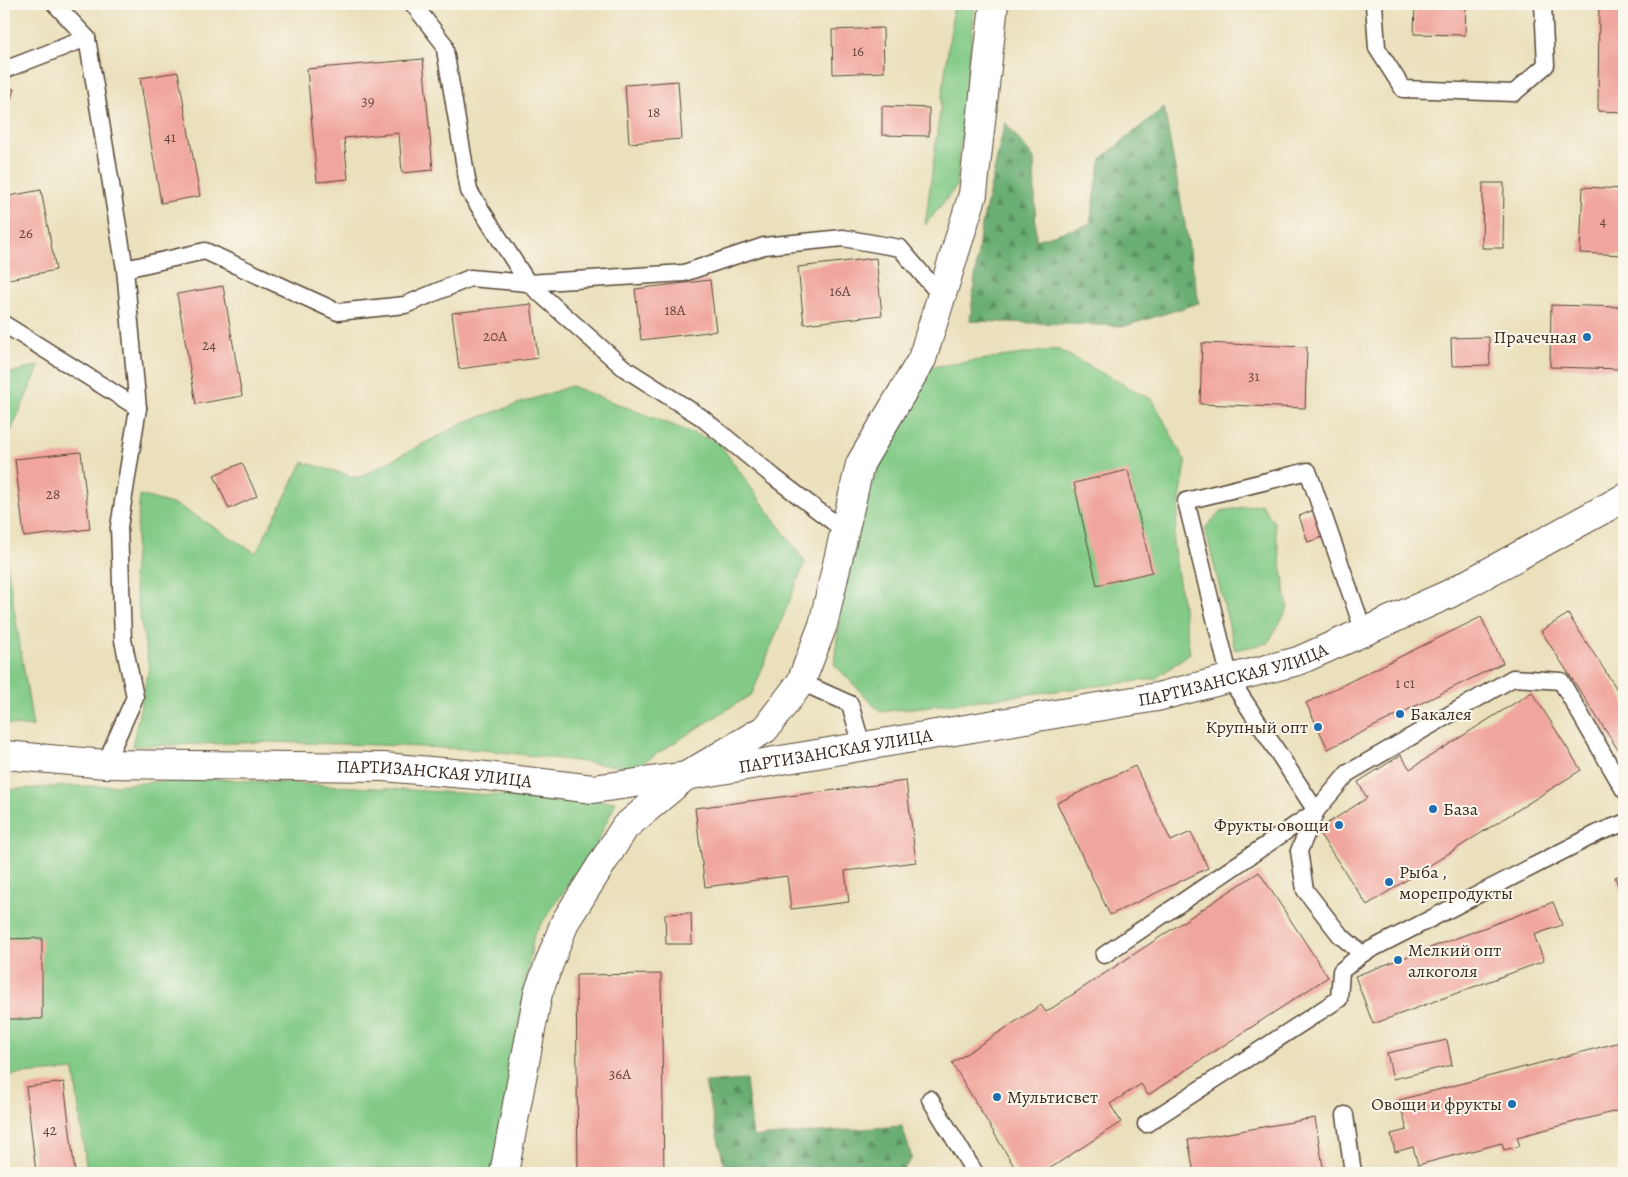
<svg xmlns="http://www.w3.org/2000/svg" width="1628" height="1177" viewBox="0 0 1628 1177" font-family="Alegreya,serif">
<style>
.green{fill:#82ca86;stroke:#5e7a52}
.forest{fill:url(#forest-firs);stroke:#526c48}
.building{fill:#f0a69e}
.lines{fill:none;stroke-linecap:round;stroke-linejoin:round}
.lane-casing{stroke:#554536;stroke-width:19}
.street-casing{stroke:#554536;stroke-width:30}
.lane{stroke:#fff;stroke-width:16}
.street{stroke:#fff;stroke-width:28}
.poi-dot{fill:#1f6fb2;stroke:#fbf7ec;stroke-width:2}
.labels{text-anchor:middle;stroke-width:4;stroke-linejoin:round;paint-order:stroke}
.number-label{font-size:15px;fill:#68493e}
.poi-label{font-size:18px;fill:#3b2a1e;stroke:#fbf7ec;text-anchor:start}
.street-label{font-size:18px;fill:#3b2a1e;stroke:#fbf7ec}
</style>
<defs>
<pattern id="forest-firs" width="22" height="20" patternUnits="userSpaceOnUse" patternTransform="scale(1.25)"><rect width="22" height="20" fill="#69ae73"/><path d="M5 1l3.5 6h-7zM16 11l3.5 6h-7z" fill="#588e5e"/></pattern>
</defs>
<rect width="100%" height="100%" fill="#fbf7ec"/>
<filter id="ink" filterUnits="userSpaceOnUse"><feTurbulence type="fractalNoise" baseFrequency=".02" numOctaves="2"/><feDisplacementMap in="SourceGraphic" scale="10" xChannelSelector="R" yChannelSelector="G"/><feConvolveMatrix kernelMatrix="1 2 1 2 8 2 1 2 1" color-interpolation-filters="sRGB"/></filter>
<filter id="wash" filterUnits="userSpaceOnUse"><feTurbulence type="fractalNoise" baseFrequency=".0096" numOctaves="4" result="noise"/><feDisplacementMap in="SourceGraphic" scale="20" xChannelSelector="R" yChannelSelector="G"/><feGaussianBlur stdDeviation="1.12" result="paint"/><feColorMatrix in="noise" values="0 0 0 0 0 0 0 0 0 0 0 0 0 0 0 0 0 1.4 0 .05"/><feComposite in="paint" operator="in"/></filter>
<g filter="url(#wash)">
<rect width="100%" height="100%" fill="#eae0bc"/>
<g class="green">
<polygon points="954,4 975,4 956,187 925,225"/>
<polygon points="1057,349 1153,400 1186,463 1173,543 1190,653 1155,679 880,712 834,664 841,606 859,512 924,368"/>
<polygon points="40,365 4,447 4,375"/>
<polygon points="571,386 719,443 805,562 752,694 634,768 485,750 381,745 268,742 132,746 149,667 133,577 140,495 179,506 256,553 303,462 358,478 465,422"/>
<polygon points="1261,504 1274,522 1288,608 1268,643 1235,650 1205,528 1221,511"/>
<polygon points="4,545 33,727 4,724"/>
<polygon points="200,778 616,802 595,847 534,934 494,1173 378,1169 282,1173 87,1173 74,1070 8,1075 4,1073 4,790 67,786 103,786"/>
</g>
<g class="forest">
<polygon points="1164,107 1199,303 1125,326 970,321 980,234 1005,122 1034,159 1036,240 1090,224 1101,159"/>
<polygon points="746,1080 753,1137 902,1126 912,1158 901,1173 726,1173 705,1083"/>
</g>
<g id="blocks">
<g class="building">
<polygon points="1415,4 1466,4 1465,35 1414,34"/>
<polygon points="1599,4 1624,4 1624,112 1598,111"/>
<polygon points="883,28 884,72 833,74 832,30"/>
<polygon points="423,59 433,170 402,173 399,133 344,138 348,179 317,182 307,69"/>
<polygon points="178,72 200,196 161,203 140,78"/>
<polygon points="678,81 682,139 629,143 625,85"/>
<polygon points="4,86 14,89 4,121"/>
<polygon points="882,106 929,108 929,136 882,135"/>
<polygon points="1483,183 1504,183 1503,248 1482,248"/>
<polygon points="1583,187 1624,189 1624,255 1580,253"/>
<polygon points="41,190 56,270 4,280 4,197"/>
<polygon points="876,258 882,315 804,324 798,267"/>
<polygon points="710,280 716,331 641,340 635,289"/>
<polygon points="223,286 242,396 196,404 177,294"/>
<polygon points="531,304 538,358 459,369 452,313"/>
<polygon points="1551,305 1624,307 1624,369 1550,367"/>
<polygon points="1489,337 1490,365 1452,366 1451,338"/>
<polygon points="1202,343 1307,347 1305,408 1200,404"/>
<polygon points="81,452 90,529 24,537 15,459"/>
<polygon points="242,463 257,496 229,509 214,475"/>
<polygon points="1128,470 1152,572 1097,585 1074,483"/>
<polygon points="1314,510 1323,537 1308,542 1299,516"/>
<polygon points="1568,614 1624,700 1624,759 1541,631"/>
<polygon points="1481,617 1503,663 1328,749 1306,703"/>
<polygon points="1532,692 1581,770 1367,905 1317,830 1367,798 1358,782 1401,755 1410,769"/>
<polygon points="1135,766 1171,841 1191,832 1208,868 1110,915 1057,803"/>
<polygon points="906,781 916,862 845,871 849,902 791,909 787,876 705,887 695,808"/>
<polygon points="1259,872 1328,977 1148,1095 1141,1084 1110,1104 1121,1122 1043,1173 1018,1173 952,1063 1041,1005 1046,1012"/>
<polygon points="1624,874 1624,902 1615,877"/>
<polygon points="1553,902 1562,925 1534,935 1544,961 1373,1024 1355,976"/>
<polygon points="691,913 692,944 666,944 665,914"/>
<polygon points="42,938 42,1019 4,1019 4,939"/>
<polygon points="661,974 664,1173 578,1173 576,975"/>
<polygon points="1447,1040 1452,1065 1393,1079 1387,1053"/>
<polygon points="1624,1041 1624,1109 1517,1137 1520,1146 1504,1150 1502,1143 1418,1165 1413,1147 1395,1152 1391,1134 1407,1130 1399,1100"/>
<polygon points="64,1082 75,1173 36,1173 26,1087"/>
<polygon points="1315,1118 1324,1173 1194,1173 1188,1140"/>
</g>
</g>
</g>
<g filter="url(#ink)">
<use href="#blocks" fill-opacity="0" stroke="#554536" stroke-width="1"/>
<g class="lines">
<g class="lane-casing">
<g id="lane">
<polyline points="413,4 444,44 469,191 528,283 624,368 701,417 774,477 845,531"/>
<polyline points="1374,4 1377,48 1403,89 1514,93 1546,65 1543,4"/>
<polyline points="87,38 125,269"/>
<polyline points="4,70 87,38 55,4"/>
<polyline points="4,324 138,408"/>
<polyline points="1364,632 1308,471 1186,501 1230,679 1316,811 1299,851 1305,890 1340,935 1362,954 1600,832 1624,823"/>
<polyline points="801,682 850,704 862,746"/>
<polyline points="105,764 135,697 123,640 119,527 138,408 125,269 205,251 338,312 405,305 470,278 528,283 684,273 764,246 843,238 900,248 941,296"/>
<polyline points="1104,955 1316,811 1348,773 1513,678 1561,681 1624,790"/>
<polyline points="930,1099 975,1173"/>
<polyline points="1345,1115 1353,1173"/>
<polyline points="1146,1124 1339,999 1341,971 1362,954"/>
</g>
</g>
<g class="street-casing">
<g id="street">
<path id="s1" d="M4,755L105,764L383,767L477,775L593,789L686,776L1157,697L1298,661L1449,594L1624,498"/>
<polyline points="504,1173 538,993 565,922 625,827 686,776 765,729 801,682 823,625 860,464 922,359 973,194 994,4"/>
</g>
</g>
<use href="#lane" class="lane"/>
<use href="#street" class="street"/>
</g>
</g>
<g class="poi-dot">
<circle cx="1587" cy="337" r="5"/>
<circle cx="1400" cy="714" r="5"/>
<circle cx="1318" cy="727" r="5"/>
<circle cx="1433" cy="809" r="5"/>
<circle cx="1339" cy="825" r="5"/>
<circle cx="1389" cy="882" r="5"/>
<circle cx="1398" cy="960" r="5"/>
<circle cx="997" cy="1097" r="5"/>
<circle cx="1512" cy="1104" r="5"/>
</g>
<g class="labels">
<g class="number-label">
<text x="858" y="56">16</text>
<text x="368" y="106">39</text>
<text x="654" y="117">18</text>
<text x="170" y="142">41</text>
<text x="1603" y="226">4</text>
<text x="26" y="238">26</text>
<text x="840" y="296">16А</text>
<text x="675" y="315">18А</text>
<text x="495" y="341">20А</text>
<text x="209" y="350">24</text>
<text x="1254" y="381">31</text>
<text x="53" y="499">28</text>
<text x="1405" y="688">1 с1</text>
<text x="620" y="1079">36А</text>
<text x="50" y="1135">42</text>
</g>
<g class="poi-label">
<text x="1577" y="343" text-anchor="end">Прачечная</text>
<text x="1410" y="720">Бакалея</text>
<text x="1308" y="733" text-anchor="end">Крупный опт</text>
<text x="1443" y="815">База</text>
<text x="1329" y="831" text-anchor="end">Фрукты овощи</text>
<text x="1399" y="878">Рыба ,<tspan x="1399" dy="21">морепродукты</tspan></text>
<text x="1408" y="956">Мелкий опт<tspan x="1408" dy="21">алкоголя</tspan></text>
<text x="1007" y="1103">Мультисвет</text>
<text x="1502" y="1110" text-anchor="end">Овощи и фрукты</text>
</g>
<g class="street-label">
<text dy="6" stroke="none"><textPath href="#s1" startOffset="1241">ПАРТИЗАНСКАЯ УЛИЦА</textPath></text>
<text dy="6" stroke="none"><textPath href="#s1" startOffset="836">ПАРТИЗАНСКАЯ УЛИЦА</textPath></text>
<text dy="6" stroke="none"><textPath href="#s1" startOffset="431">ПАРТИЗАНСКАЯ УЛИЦА</textPath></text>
</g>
</g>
<rect width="1628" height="1177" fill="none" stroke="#fbf7ec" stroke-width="20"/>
</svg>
